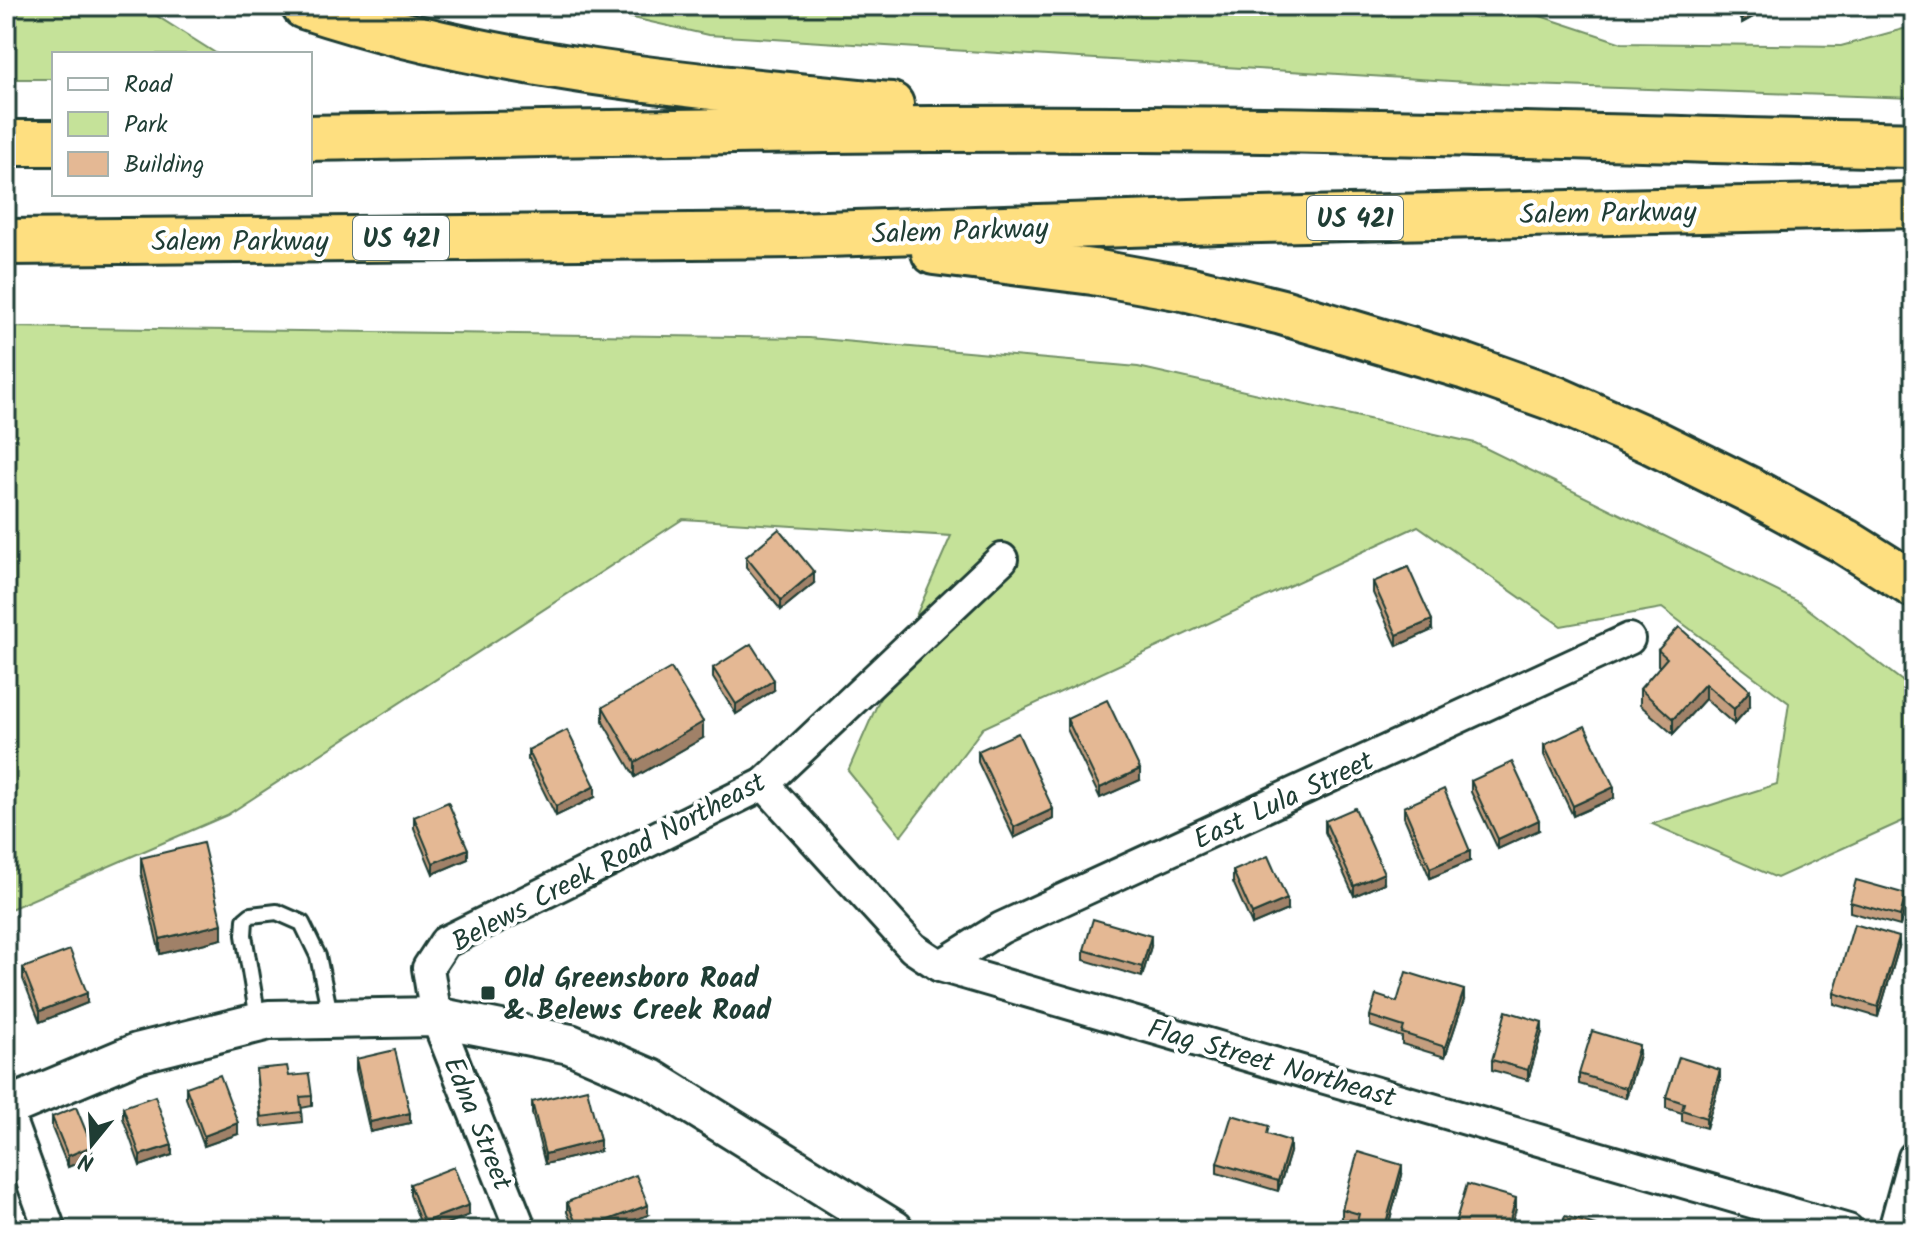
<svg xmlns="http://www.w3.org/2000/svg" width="1920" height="1236" viewBox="0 0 1920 1236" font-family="Kalam,sans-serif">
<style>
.green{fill:#c5e299;stroke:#729066;stroke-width:2}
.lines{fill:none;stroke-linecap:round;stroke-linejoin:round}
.service-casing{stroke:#1f3d34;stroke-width:20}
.minor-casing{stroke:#1f3d34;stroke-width:36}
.tertiary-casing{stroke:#1f3d34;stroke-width:44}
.motorway-casing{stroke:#1f3d34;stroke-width:50}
.service{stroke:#fff;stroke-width:14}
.minor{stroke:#fff;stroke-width:30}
.tertiary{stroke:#fff;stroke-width:38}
.motorway{stroke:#fedf80;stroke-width:44}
.wall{fill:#c49e7f;stroke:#1f3d34;stroke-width:2}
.shaded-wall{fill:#a08168;stroke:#1f3d34;stroke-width:2}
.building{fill:#e4b894;stroke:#1f3d34;stroke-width:2}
.poi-dot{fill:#1f3d34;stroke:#fff;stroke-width:3}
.labels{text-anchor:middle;stroke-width:8;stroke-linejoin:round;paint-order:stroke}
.shield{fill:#fff;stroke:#627771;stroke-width:2}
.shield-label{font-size:26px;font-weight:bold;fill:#1f3d34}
.street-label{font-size:28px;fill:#1f3d34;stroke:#fff}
.poi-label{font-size:28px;font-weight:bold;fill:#1f3d34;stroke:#fff;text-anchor:start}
</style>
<rect width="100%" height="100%" fill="#fff"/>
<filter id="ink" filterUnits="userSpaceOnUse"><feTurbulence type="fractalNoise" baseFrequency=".0125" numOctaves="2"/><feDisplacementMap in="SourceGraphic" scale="16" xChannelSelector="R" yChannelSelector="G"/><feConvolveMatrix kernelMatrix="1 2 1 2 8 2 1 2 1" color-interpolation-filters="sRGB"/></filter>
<g filter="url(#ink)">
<g class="green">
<polygon points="6,6 141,6 217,54 54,54 54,79 6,79"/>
<polygon points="580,6 1510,6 1622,43 1841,46 1914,26 1914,98 1500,84 708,35"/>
<polygon points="6,327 809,338 1138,367 1475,443 1799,602 1914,690 1914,816 1777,878 1652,824 1777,784 1789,703 1662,608 1561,626 1418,526 983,728 901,836 848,771 951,536 683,519 227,815 6,911"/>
</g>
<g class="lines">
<g class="service-casing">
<polyline id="service" points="258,1019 244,935 245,920 251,915 277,912 302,923 318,956 331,1019"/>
</g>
<g class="minor-casing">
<g id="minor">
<polyline points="764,784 913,948 940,966 1848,1230"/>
<polyline points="940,966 1001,928 1629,639"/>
<polyline points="6,1110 50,1230"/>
<polyline points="521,1230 436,1017 428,968 445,942 764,784 1002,559"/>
<polyline points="1894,1230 1914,1157"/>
</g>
</g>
<g class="tertiary-casing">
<polyline id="tertiary" points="6,1108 137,1053 269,1020 436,1017 570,1044 651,1079 894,1230"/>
</g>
<g class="motorway-casing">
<g id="motorway">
<path d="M304,6C494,69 693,86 891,105"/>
<path d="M310,138C587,134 864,127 1140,129C1398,130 1656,139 1914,145"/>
<polyline points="6,143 54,143"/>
<polyline points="6,242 796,235 1220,221 1914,205"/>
<polyline points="934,252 1093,272 1188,289 1282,312 1466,367 1556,399 1653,442 1750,490 1844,541 1914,585"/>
</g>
</g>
<use href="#service" class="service"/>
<use href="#minor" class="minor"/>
<use href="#tertiary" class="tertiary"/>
<use href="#motorway" class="motorway"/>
</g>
<g class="wall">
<polygon points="1733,6 1773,6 1742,23"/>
<polygon points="746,557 814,583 781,610 746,567"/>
<polygon points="1373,582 1432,630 1397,646 1373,593"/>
<polygon points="1658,650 1750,706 1734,724 1705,699 1673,734 1640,705 1640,689 1660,667 1658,665"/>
<polygon points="713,668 774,690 736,714 713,678"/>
<polygon points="603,707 703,738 635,777 603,722"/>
<polygon points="1067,719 1140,780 1100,798 1067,729"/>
<polygon points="1544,745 1614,798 1573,816 1544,755"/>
<polygon points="528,750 595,797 556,816 528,760"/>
<polygon points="978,751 1053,819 1014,838 978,762"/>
<polygon points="1471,781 1539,830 1498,849 1471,792"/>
<polygon points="1404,807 1470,861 1430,878 1404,817"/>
<polygon points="414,817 468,859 433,874 414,828"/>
<polygon points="1325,821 1384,883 1354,896 1325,832"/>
<polygon points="141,858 222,939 160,954 141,873"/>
<polygon points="1233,871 1287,910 1252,925 1233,882"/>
<polygon points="1850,902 1906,904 1900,926 1850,912"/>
<polygon points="1151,946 1142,977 1084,960 1084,950"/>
<polygon points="1899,947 1878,1017 1834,1004 1834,993"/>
<polygon points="23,968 87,1003 40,1022 23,979"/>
<polygon points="1464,1000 1445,1057 1402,1044 1402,1037 1370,1026 1370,1016 1397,1002"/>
<polygon points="1542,1032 1528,1080 1492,1070 1492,1060"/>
<polygon points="1639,1055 1626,1098 1579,1084 1579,1074"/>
<polygon points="356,1059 410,1123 370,1132 356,1070"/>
<polygon points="256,1069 289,1076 312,1096 312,1106 301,1108 302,1122 261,1127"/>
<polygon points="1720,1081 1706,1128 1682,1121 1682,1113 1666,1108 1666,1097"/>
<polygon points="186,1087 238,1134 204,1146 186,1098"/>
<polygon points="532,1102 600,1151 545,1164 532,1113"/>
<polygon points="123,1107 172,1155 140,1166 123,1118"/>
<polygon points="52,1117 92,1157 68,1167 52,1128"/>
<polygon points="1290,1152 1278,1191 1217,1173 1217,1163"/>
<polygon points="1402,1175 1387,1230 1355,1230 1356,1224 1342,1220 1342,1209"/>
<polygon points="410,1184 469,1215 431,1230 423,1230 410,1195"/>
<polygon points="567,1202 648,1215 609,1230 575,1230 567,1212"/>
</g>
<g class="shaded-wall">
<polygon points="1745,6 1773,6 1742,23 1742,8"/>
<polygon points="814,572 814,583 781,610 781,600"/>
<polygon points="1432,620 1432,630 1397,646 1397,635"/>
<polygon points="774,680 774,690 736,714 736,704"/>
<polygon points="1705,684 1705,699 1673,734 1673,719"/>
<polygon points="1750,690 1750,706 1734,724 1734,709"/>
<polygon points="703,722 703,738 635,777 635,762"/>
<polygon points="1140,769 1140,780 1100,798 1100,788"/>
<polygon points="595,786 595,797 556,816 556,806"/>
<polygon points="1614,787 1614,798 1573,816 1573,806"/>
<polygon points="1053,809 1053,819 1014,838 1014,827"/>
<polygon points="1539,820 1539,830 1498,849 1498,839"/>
<polygon points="468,849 468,859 433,874 433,863"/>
<polygon points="1470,851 1470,861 1430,878 1430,868"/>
<polygon points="1384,873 1384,883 1354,896 1354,886"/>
<polygon points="1906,894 1906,904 1900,926 1900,916"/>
<polygon points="1287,899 1287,910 1252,925 1252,914"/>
<polygon points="222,924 222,939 160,954 160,939"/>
<polygon points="1151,936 1151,946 1142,977 1142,967"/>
<polygon points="1899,937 1899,947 1878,1017 1878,1007"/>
<polygon points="1464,990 1464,1000 1445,1057 1445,1047"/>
<polygon points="87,993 87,1003 40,1022 40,1011"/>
<polygon points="1542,1022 1542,1032 1528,1080 1528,1070"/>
<polygon points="1639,1045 1639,1055 1626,1098 1626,1088"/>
<polygon points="1720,1070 1720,1081 1706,1128 1706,1118"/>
<polygon points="410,1113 410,1123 370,1132 370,1122"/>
<polygon points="238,1123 238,1134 204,1146 204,1136"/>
<polygon points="600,1140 600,1151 545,1164 545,1154"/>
<polygon points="1290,1141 1290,1152 1278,1191 1278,1181"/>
<polygon points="172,1145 172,1155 140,1166 140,1155"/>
<polygon points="92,1146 92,1157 68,1167 68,1156"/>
<polygon points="1402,1165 1402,1175 1387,1230 1384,1230"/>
<polygon points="1516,1198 1516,1209 1510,1230 1507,1230"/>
<polygon points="469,1205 469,1215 431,1230 424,1230 424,1222"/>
<polygon points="648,1205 648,1215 609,1230 582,1230"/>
</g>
<g class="building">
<polygon points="779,529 814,572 781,600 746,557"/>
<polygon points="1408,567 1432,620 1397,635 1373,582"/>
<polygon points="1679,627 1750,690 1734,709 1705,684 1673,719 1640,689 1667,658 1658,650"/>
<polygon points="751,644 774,680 736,704 713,668"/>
<polygon points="671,668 703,722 635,762 603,707"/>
<polygon points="1107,700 1140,769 1100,788 1067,719"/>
<polygon points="1585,726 1614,787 1573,806 1544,745"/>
<polygon points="567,730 595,786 556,806 528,750"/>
<polygon points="1018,733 1053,809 1014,827 978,751"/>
<polygon points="1512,762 1539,820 1498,839 1471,781"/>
<polygon points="1444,789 1470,851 1430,868 1404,807"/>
<polygon points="448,802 468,849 433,863 414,817"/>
<polygon points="1355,808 1384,873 1354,886 1325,821"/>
<polygon points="203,843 222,924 160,939 141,858"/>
<polygon points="1268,856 1287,899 1252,914 1233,871"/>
<polygon points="1856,880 1906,894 1900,916 1850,902"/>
<polygon points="1093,919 1151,936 1142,967 1084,950"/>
<polygon points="1854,924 1899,937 1878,1007 1834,993"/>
<polygon points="70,950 87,993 40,1011 23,968"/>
<polygon points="1406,972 1464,990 1445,1047 1402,1033 1404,1027 1370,1016 1376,995 1397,1002"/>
<polygon points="1506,1011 1542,1022 1528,1070 1492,1060"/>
<polygon points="1592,1031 1639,1045 1626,1088 1579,1074"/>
<polygon points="395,1050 410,1113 370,1122 356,1059"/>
<polygon points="1679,1057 1720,1070 1706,1118 1682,1110 1684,1103 1666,1097"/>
<polygon points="287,1066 289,1076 309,1074 312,1096 300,1097 302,1112 261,1117 256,1069"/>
<polygon points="220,1075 238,1123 204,1136 186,1087"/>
<polygon points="587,1089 600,1140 545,1154 532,1102"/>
<polygon points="155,1096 172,1145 140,1155 123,1107"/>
<polygon points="76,1107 92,1146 68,1156 52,1117"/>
<polygon points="1232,1115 1269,1126 1267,1134 1290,1141 1278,1181 1217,1163"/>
<polygon points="1358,1152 1402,1165 1384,1230 1355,1230 1359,1214 1342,1209"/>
<polygon points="454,1167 469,1205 424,1222 410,1184"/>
<polygon points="636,1175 648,1205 582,1230 579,1230 567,1202"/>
<polygon points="1467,1184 1516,1198 1507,1230 1453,1230"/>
<polygon points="1565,1216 1606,1228 1605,1230 1561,1230"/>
</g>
</g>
<rect class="poi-dot" x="480" y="985" width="16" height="16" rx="4"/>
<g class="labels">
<g class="shield">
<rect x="1307" y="196" width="96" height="44" rx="6"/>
<rect x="353" y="216" width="96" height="44" rx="6"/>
</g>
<g class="shield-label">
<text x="1355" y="227">US 421</text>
<text x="401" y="247">US 421</text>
</g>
<g class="street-label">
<text transform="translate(1608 212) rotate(-1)" y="10">Salem Parkway</text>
<text transform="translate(960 230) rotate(-2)" y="10">Salem Parkway</text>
<text x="240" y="250">Salem Parkway</text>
<text transform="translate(1283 799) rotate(-25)" y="10">East Lula Street</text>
<text transform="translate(608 861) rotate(-28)" y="10">Belews Creek Road Northeast</text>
<text transform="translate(1272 1062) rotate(16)" y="10">Flag Street Northeast</text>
<text transform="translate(479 1123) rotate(68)" y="10">Edna Street</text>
</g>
<g class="poi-label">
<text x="504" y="987">Old Greensboro Road<tspan x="504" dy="32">&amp; Belews Creek Road</tspan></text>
</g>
</g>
<rect width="1920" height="1236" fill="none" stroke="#fff" stroke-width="32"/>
<rect x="16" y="16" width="1888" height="1204" fill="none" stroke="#1f3d34" stroke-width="3" filter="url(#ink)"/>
<rect x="52" y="52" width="260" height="144" fill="#ffffff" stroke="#a5b1ae" stroke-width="2"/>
<rect x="68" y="78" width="40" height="12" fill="#ffffff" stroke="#a5b1ae" stroke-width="2"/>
<text x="124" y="92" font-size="24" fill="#1f3d34">Road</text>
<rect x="68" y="112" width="40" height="24" fill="#c5e299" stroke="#a5b1ae" stroke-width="2"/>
<text x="124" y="132" font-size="24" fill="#1f3d34">Park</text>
<rect x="68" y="152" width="40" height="24" fill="#e4b894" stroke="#a5b1ae" stroke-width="2"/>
<text x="124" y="172" font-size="24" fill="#1f3d34">Building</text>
<g transform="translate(92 1144) rotate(198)" stroke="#ffffff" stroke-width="6" paint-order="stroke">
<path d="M0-6L14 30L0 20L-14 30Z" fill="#1f3d34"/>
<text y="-12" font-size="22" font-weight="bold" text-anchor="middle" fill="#1f3d34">N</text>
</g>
</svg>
